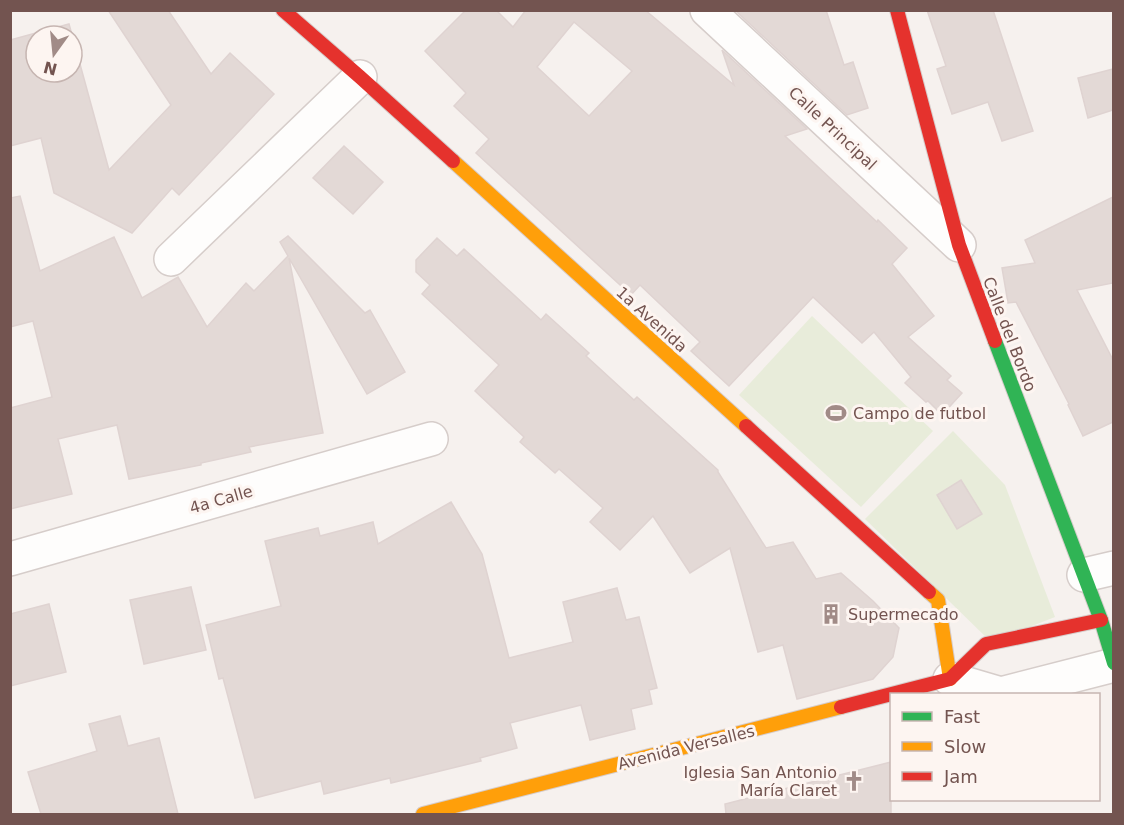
<svg xmlns="http://www.w3.org/2000/svg" width="1124" height="825" viewBox="0 0 1124 825" font-family="'DejaVu Sans',sans-serif">
<style>
.green{fill:#e8ecda}
.building{fill:#e3d9d6;stroke:#dfd3d1;stroke-width:1.5;fill-rule:evenodd}
.lines{fill:none;stroke-linecap:round;stroke-linejoin:round}
.street-casing{stroke:#d6cdca;stroke-width:36}
.fast-casing{stroke:#d6ccca;stroke-width:16}
.slow-casing{stroke:#d6ccca;stroke-width:16}
.jam-casing{stroke:#d6ccca;stroke-width:16}
.street{stroke:#fefdfc;stroke-width:33}
.fast{stroke:#30b455;stroke-width:14}
.slow{stroke:#ff9f0a;stroke-width:14}
.jam{stroke:#e5322d;stroke-width:14}
.labels{text-anchor:middle;stroke-width:6;stroke-linejoin:round;paint-order:stroke}
.street-label{font-size:16px;fill:#735450;stroke:#fdf5f1}
.poi-label{font-size:16px;fill:#735450;stroke:#fdf5f1;text-anchor:start}
</style>
<rect width="100%" height="100%" fill="#f6f1ee"/>
<g class="green">
<polygon points="812,316 933,431 861,507 739,395"/>
<polygon points="953,431 1005,485 1055,617 991,642 865,519"/>
</g>
<g class="building">
<path d="M108,10H168L211,74L230,53L274,94L179,195L172,188L132,233L54,193L41,138L10,146V40L69,24L109,170L171,105ZM36,36H72V72H36Z"/>
<path d="M466,10H496L513,27L526,10H645L734,85L722,50L807,129L785,136L877,222L878,220L907,248L892,264L934,316L908,337L951,376L947,380L962,393L942,415L928,401L926,402L905,383L911,377L874,332L862,343L813,297L729,386L691,351L700,342L640,285L631,295L476,153L489,139L454,106L466,93L425,51ZM574,22L632,71L589,116L537,67Z"/>
<polygon points="735,10 826,10 844,65 853,62 868,108 847,115"/>
<polygon points="927,10 993,10 1033,131 1002,141 988,102 952,114 937,69 946,66"/>
<polygon points="1113,69 1113,110 1088,118 1078,78"/>
<polygon points="344,146 383,182 353,214 313,178"/>
<polygon points="20,196 40,271 114,237 142,298 178,277 207,327 246,283 254,291 288,256 280,242 288,236 365,313 370,310 405,372 367,394 289,258 323,433 249,447 251,452 201,463 201,465 129,479 117,425 58,439 72,494 10,509 10,408 52,397 33,321 10,327 10,198"/>
<polygon points="1113,197 1113,283 1077,290 1113,360 1113,422 1083,436 1068,405 1069,404 1016,302 1008,303 1002,268 1035,263 1025,240"/>
<polygon points="437,238 457,256 464,249 541,320 546,314 589,353 586,356 634,400 637,397 718,470 718,472 766,548 793,542 816,579 841,573 873,601 899,628 893,657 873,679 797,699 783,645 758,652 730,548 690,573 653,516 620,550 590,522 603,508 559,469 555,473 520,442 524,437 475,391 499,365 422,294 430,285 416,272 416,260"/>
<polygon points="961,480 982,514 957,529 937,495"/>
<polygon points="451,502 482,554 509,658 573,642 563,602 617,588 626,620 639,617 657,688 649,690 652,704 631,709 635,729 590,740 581,705 510,723 517,748 480,758 481,761 391,783 390,778 324,794 321,781 255,798 223,678 219,679 206,625 281,606 265,541 318,528 320,536 373,522 378,544"/>
<polygon points="191,587 206,650 144,664 130,600"/>
<polygon points="49,604 66,672 10,686 10,614"/>
<polygon points="120,716 128,746 159,738 178,814 41,814 28,772 97,751 89,724"/>
<polygon points="891,762 891,814 726,814 725,804"/>
</g>
<g class="lines">
<g class="street-casing">
<g id="street">
<polyline points="707,10 959,245"/>
<polyline points="171,259 360,77"/>
<polyline points="10,559 431,439"/>
<polyline points="1084,575 1114,568"/>
<polyline points="950,679 1001,694 1114,665"/>
</g>
</g>
<g class="fast-casing">
<polyline id="fast" points="995,341 1101,620 1114,663"/>
</g>
<g class="slow-casing">
<g id="slow">
<polyline points="453,161 746,426"/>
<polyline points="929,592 938,600 950,679"/>
<polyline points="423,814 841,707"/>
</g>
</g>
<g class="jam-casing">
<g id="jam">
<polyline points="283,10 360,77 453,161"/>
<polyline points="897,10 959,245 995,341"/>
<polyline points="746,426 929,592"/>
<polyline points="841,707 950,679 986,644 1101,620"/>
</g>
</g>
<use href="#street" class="street"/>
<use href="#fast" class="fast"/>
<use href="#slow" class="slow"/>
<use href="#jam" class="jam"/>
</g>
<defs>
<g id="stadium-bare" transform="scale(1.62)"><path d="M0-5a6.5 5 0 1 0 0 10a6.5 5 0 1 0 0-10ZM-3.5-1.8h7v3.6h-7Z" fill="#a18b87" stroke="#fdf5f1" stroke-width="2.5" paint-order="stroke"/></g>
<g id="building-bare" transform="scale(1.62)"><path d="M-4-6H4V6H1V3H-1V6H-4ZM-2.5-4.3h1.7v1.8h-1.7ZM.8-4.3h1.7v1.8H.8ZM-2.5-1h1.7V.8h-1.7ZM.8-1h1.7V.8H.8Z" fill="#a18b87" stroke="#fdf5f1" stroke-width="2.5" paint-order="stroke"/></g>
<g id="church-bare" transform="scale(1.62)"><path d="M-1.2-6h2.4v3.5h3.3v2.4h-3.3V6h-2.4V-.1h-3.3v-2.4h3.3Z" fill="#a18b87" stroke="#fdf5f1" stroke-width="2.5" paint-order="stroke"/></g>
</defs>
<g fill-rule="evenodd">
<use href="#stadium-bare" x="836" y="413"/>
<use href="#building-bare" x="831" y="614"/>
<use href="#church-bare" x="854" y="781"/>
</g>
<g class="labels">
<g class="street-label">
<text transform="translate(833 128) rotate(43)" y="6">Calle Principal</text>
<text transform="translate(652 319) rotate(42)" y="6">1a Avenida</text>
<text transform="translate(1010 334) rotate(69)" y="6">Calle del Bordo</text>
<text transform="translate(221 499) rotate(-16)" y="6">4a Calle</text>
<text transform="translate(686 747) rotate(-14)" y="6">Avenida Versalles</text>
</g>
<g class="poi-label">
<text x="853" y="419">Campo de futbol</text>
<text x="848" y="620">Supermecado</text>
<text x="837" y="778" text-anchor="end">Iglesia San Antonio<tspan x="837" dy="18">María Claret</tspan></text>
</g>
</g>
<rect width="1124" height="825" fill="none" stroke="#735450" stroke-width="24"/>
<rect x="890" y="693" width="210" height="108" fill="#fdf5f1" stroke="#c6b5b1" stroke-width="1.5"/>
<rect x="902" y="712" width="30" height="9" fill="#30b455" stroke="#c6b5b1" stroke-width="1.5"/>
<text x="944" y="723" font-size="18" fill="#735450">Fast</text>
<rect x="902" y="742" width="30" height="9" fill="#ff9f0a" stroke="#c6b5b1" stroke-width="1.5"/>
<text x="944" y="753" font-size="18" fill="#735450">Slow</text>
<rect x="902" y="772" width="30" height="9" fill="#e5322d" stroke="#c6b5b1" stroke-width="1.5"/>
<text x="944" y="783" font-size="18" fill="#735450">Jam</text>
<g transform="translate(54 54) rotate(195)"><circle r="28" fill="#fdf5f1" stroke="#c6b5b1" stroke-width="1.5"/>
<path d="M0-4.5L10 22L0 15L-10 22Z" fill="#a18b87"/>
<text y="-9" font-size="16" font-weight="bold" text-anchor="middle" fill="#735450">N</text>
</g>
</svg>
